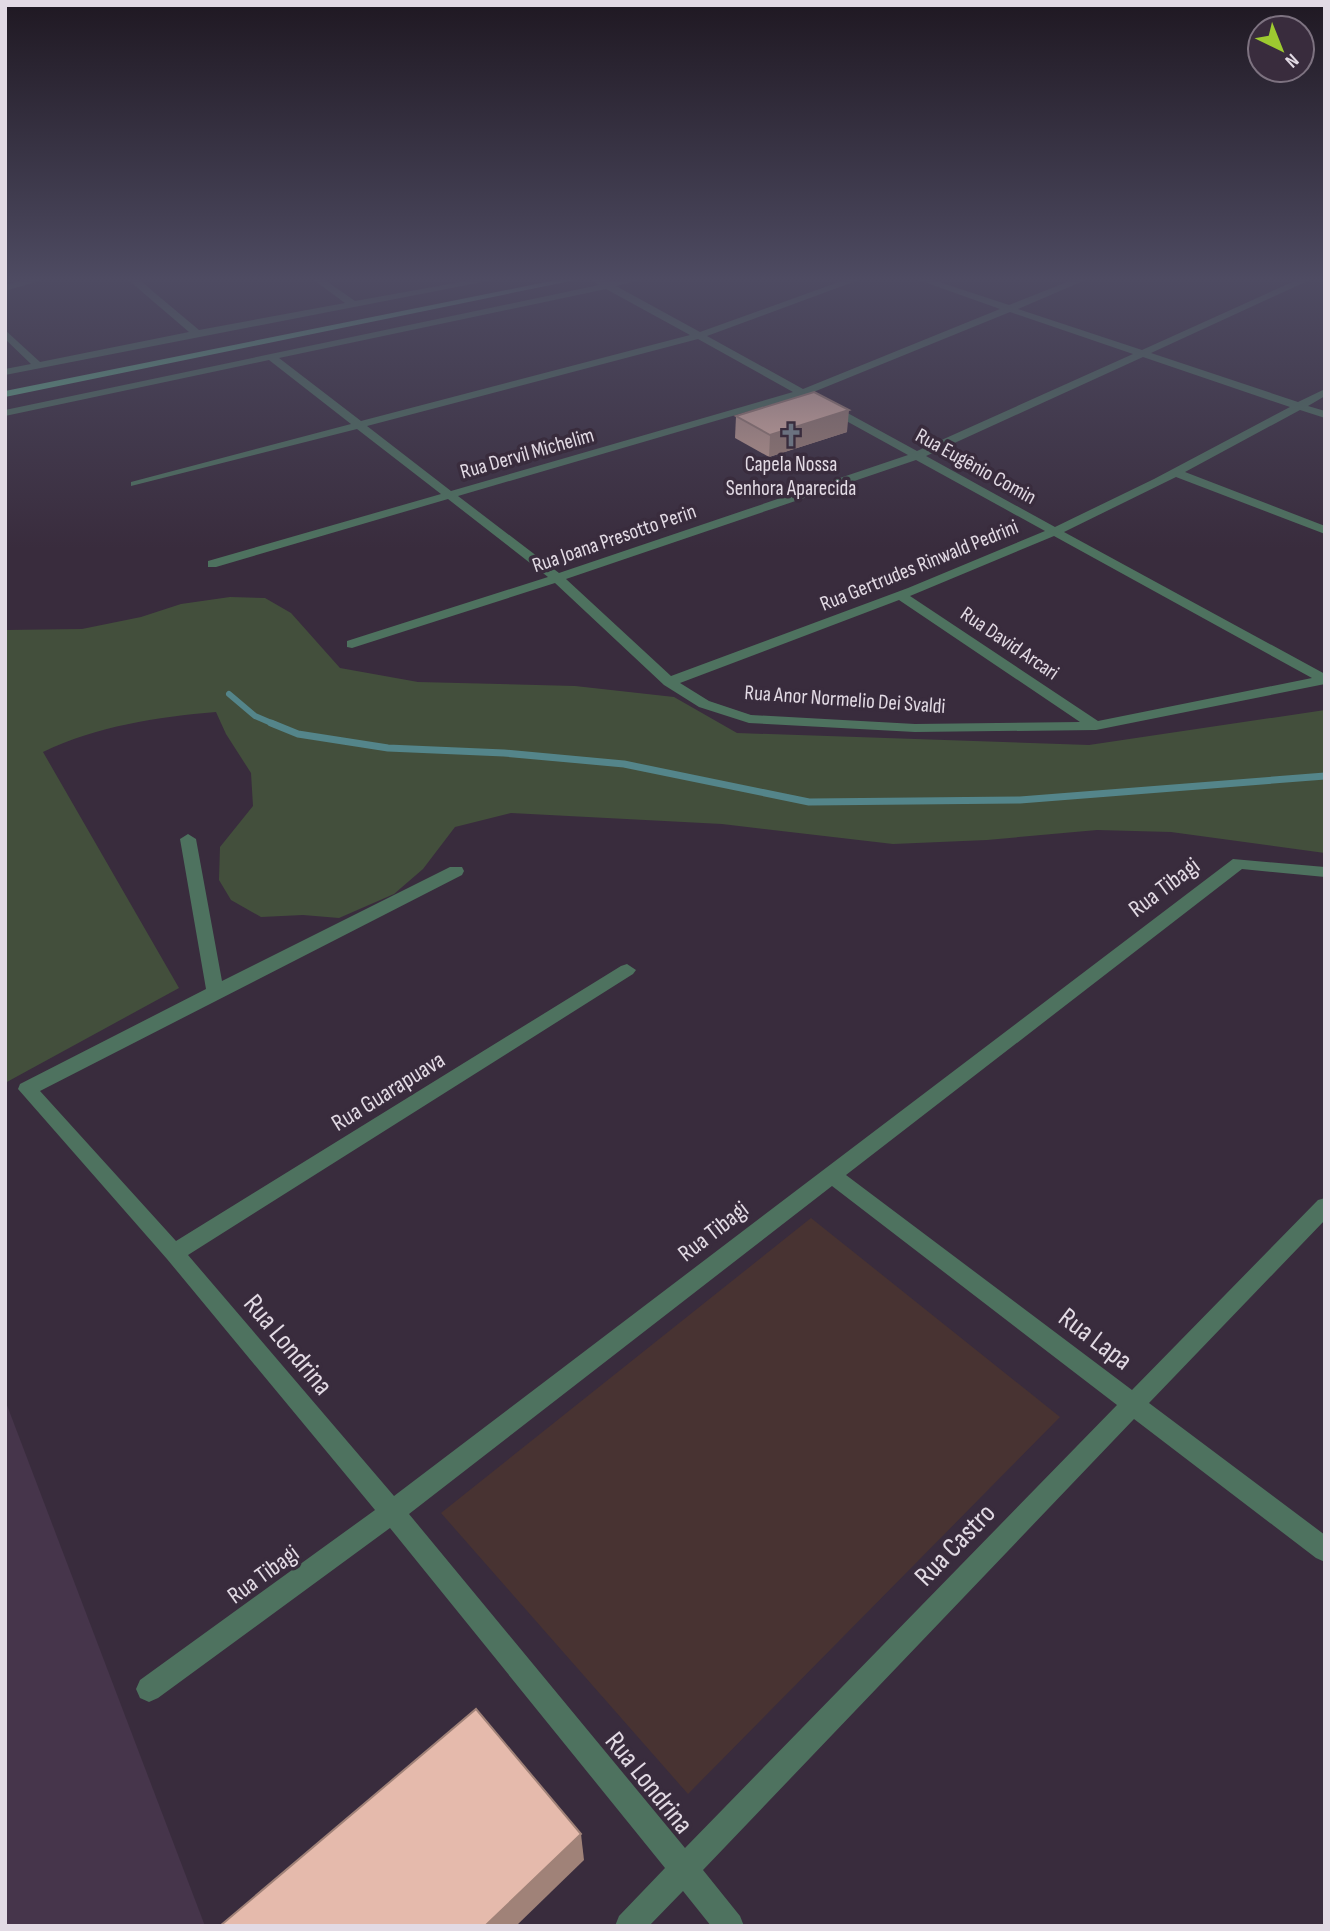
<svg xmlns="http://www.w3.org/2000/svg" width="1330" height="1931" viewBox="0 0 1330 1931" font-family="'Sofia Sans Condensed',sans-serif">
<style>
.built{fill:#46354b}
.education{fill:#483332}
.green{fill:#434f3c}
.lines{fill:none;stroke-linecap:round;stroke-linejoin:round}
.stream-far1{stroke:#54858a;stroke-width:6}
.stream{stroke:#54858a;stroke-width:7}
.minor{fill:#4e725f;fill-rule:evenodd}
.major{fill:#63b18b;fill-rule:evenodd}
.wall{fill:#c5a094}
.shaded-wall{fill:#a08278}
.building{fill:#e5baac;stroke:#a08278;stroke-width:2}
.labels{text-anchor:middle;stroke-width:7;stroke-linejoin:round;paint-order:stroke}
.far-street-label{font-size:21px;fill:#e2dae4;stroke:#392c3d}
.far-poi-label{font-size:21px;fill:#e2dae4;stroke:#392c3d}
.street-label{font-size:24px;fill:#e2dae4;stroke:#392c3d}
.near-street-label{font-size:28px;fill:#e2dae4;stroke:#392c3d}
</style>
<rect width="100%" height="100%" fill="#392c3d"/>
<polygon class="built" points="5,1400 205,1926 5,1926"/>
<polygon class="education" points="811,1218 1060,1417 688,1794 441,1513"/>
<path class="green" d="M230,597L265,598L291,613L340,668L418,682L575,686L674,697L737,733L1089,745L1325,710V853L1171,832L1097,830L987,840L893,844L722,824L511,813L455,827L423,869L394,894L339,918L303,915L261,917L231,900L219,880L220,847L253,806L251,773L226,734L216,712C157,717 97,726 43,752L179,988L5,1083V630L82,629L141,617L181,604Z"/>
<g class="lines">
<polyline class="stream-far1" points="229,694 255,716 276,725"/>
<polyline class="stream" points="271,723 298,734 388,748 504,753 624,764 809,802 1020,800 1325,776"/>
<g class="minor">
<polygon points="33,278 49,278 5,291 5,285"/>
<polygon points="126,278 137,278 199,330 345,303 311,278 322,278 355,301 483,278 503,278 5,375 5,369 31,364 5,339 5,330 40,362 189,332"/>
<path d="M589,278H601L609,282L648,278L616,286L700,332L850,278H864L707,336L803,389L1000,309L913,278H927L1009,305L1077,278H1090L1018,309L1142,350L1301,278H1314L1151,353L1298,402L1325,389V396L1308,406L1325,411V418L1300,410L1185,472L1325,526V534L1176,477L1064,532L1325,674V684L1096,730L915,732L749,723L699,707L664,685L555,583L352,648L347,647V641L548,577L448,499L216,567H208V561L441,494L357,429L131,486V482L351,424L269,360L5,416V410L599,285ZM606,289L690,335L361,421L279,358ZM1010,312L1133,354L917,451L811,393ZM698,339L793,392L451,491L367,426ZM1143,357L1290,407L1154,479L1055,527L926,456ZM801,396L908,455L559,573L458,496ZM916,460L1045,531L908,588L671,676L566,579ZM1054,536L1312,678L1098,721L910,596ZM899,600L1080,722L915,724L751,715L709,701L680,683Z"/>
<path d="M188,834L196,839L222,981L450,867H462L464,871L462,875L40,1091L176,1241L621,966L627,964L636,970L633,974L188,1255L394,1496L1233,859L1325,867V877L1242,869L846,1175L1132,1390L1318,1200L1325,1198V1220L1149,1403L1325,1535V1562L1316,1558L1134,1419L703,1870L740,1916L744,1926H711L683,1891L649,1926H615L619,1916L665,1868L390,1528L158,1698L149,1702L140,1698L136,1689L140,1680L375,1510L167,1259L18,1089L20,1084L206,989L180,839ZM832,1186L1117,1405L685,1848L409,1514Z"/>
</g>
<polygon class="major" points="566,278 585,278 5,397 5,391"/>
</g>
<polygon class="wall" points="736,416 847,432 769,457 735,438"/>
<g class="shaded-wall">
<polygon points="849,410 847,432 769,457 770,435"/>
<polygon points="581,1834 584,1860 516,1926 485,1926"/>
</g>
<g class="building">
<polygon points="814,392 849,410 770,435 736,416"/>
<polygon points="476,1709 581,1834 485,1926 220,1926"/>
</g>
<linearGradient id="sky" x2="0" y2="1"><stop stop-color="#1f1822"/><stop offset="0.51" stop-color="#4e4b62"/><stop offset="1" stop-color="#4e4b62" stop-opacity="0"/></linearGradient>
<rect width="1330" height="548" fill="url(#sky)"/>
<defs>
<g id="church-bare" transform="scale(1.89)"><path d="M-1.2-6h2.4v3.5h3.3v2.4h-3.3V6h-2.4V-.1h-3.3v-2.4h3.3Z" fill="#6b7280" stroke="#392c3d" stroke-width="2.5" paint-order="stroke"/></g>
</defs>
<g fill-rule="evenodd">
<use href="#church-bare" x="791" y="435"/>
</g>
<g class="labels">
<g class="far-street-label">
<text transform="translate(527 453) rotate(-16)" y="7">Rua Dervil Michelim</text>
<text transform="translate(976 466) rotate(29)" y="7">Rua Eugênio Comin</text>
<text transform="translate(614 538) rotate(-19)" y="7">Rua Joana Presotto Perin</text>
<text transform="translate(919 565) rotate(-22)" y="7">Rua Gertrudes Rinwald Pedrini</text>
<text transform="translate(1010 643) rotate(34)" y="7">Rua David Arcari</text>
<text transform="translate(845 699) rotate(4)" y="7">Rua Anor Normelio Dei Svaldi</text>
</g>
<g class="far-poi-label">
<text x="791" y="471">Capela Nossa<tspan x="791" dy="24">Senhora Aparecida</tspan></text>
</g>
<g class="street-label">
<text transform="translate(1164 887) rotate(-37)" y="8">Rua Tibagi</text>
<text transform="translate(388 1091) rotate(-32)" y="8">Rua Guarapuava</text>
<text transform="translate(713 1231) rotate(-38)" y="8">Rua Tibagi</text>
<text transform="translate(263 1574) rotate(-36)" y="8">Rua Tibagi</text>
</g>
<g class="near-street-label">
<text transform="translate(1096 1338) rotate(37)" y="10">Rua Lapa</text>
<text transform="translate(289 1344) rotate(50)" y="10">Rua Londrina</text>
<text transform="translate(954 1544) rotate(-46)" y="10">Rua Castro</text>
<text transform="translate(650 1782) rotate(51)" y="10">Rua Londrina</text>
</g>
</g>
<rect width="1330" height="1931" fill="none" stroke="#e2dae4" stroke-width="14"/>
<g transform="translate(1281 49) rotate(137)"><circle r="33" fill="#392c3d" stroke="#7d7280" stroke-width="2"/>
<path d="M0-5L12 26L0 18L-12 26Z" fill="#9dca30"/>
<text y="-10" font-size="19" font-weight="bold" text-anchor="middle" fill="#e2dae4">N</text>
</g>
</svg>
